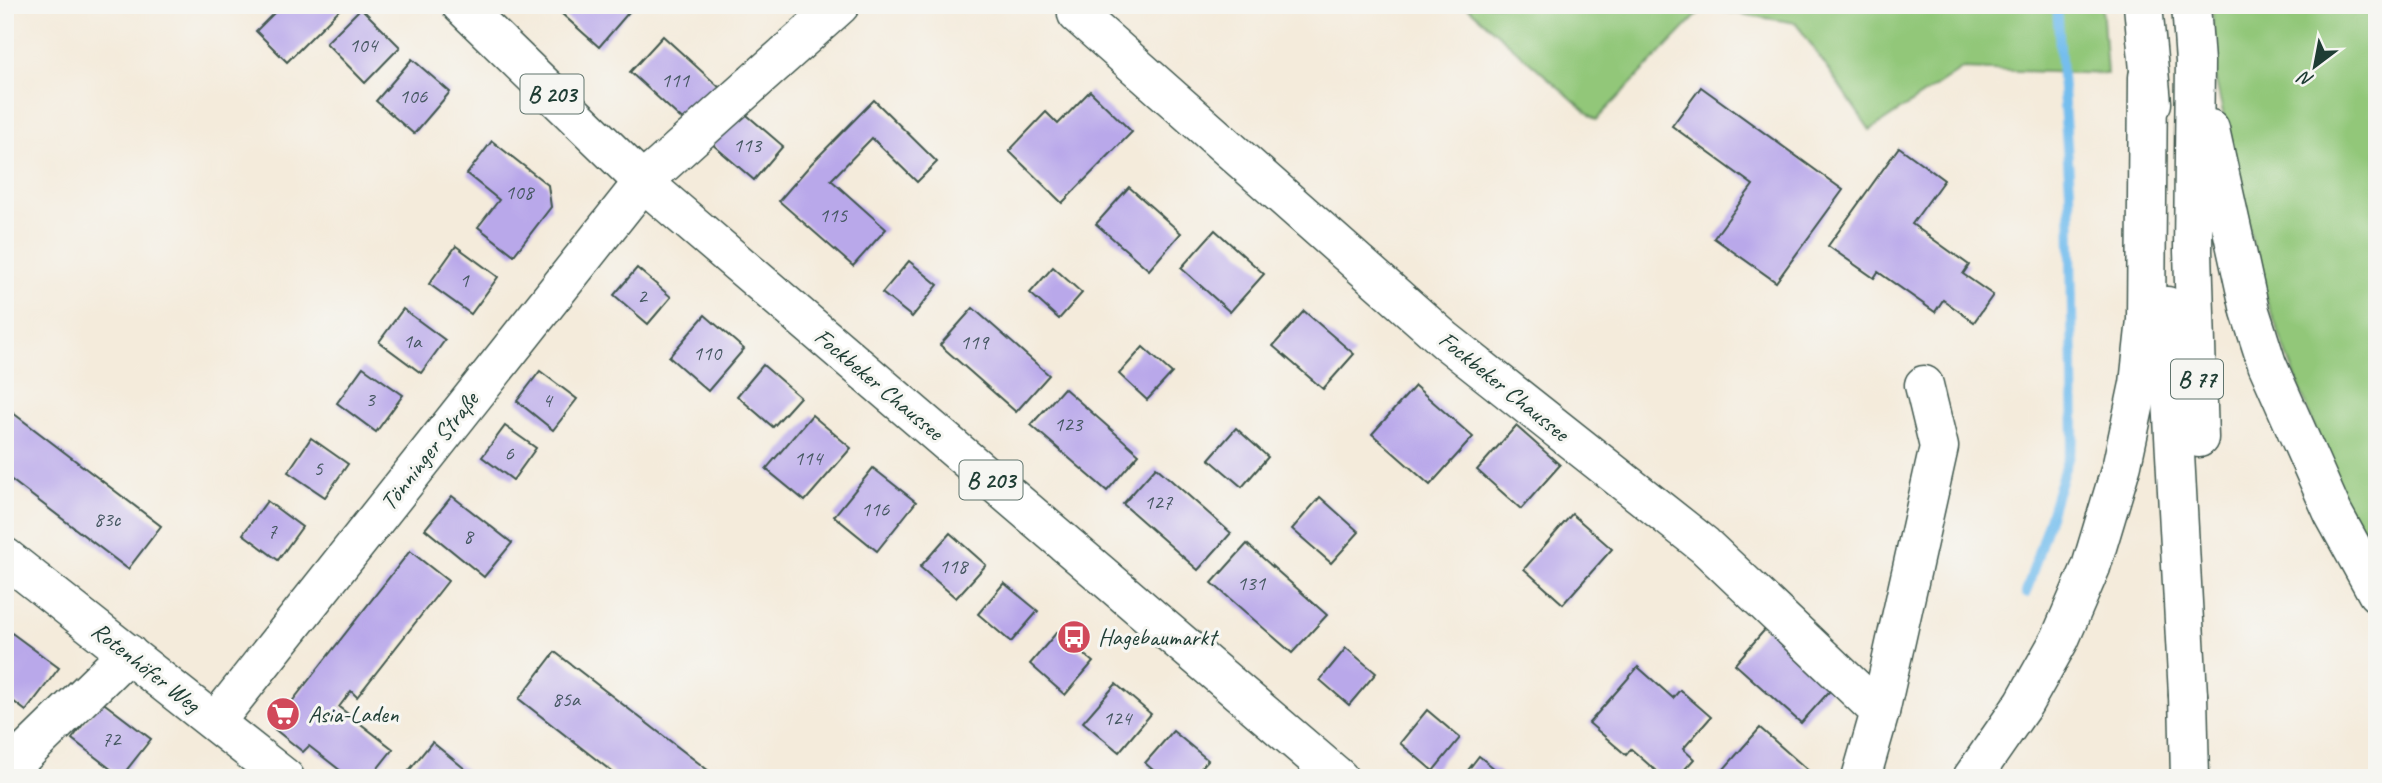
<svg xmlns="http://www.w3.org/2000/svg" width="2382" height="783" viewBox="0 0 2382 783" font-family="Caveat,sans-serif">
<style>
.green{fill:#92c779;stroke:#588256;stroke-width:2}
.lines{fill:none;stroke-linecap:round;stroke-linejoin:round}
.stream{stroke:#75beee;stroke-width:10}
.building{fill:#b9a8ea}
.minor-casing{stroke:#3f574d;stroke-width:41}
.major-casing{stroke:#3f574d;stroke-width:41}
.highway-casing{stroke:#3f574d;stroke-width:41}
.minor{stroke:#fff;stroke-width:38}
.major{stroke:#fff;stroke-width:38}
.highway{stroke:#fff;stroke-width:38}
.labels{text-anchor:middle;stroke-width:6;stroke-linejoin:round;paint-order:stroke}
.number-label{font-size:21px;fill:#465862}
.shield{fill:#f6f6f2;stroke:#60746d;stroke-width:2}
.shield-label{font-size:23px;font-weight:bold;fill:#1f3d34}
.street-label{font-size:24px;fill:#1f3d34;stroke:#f6f6f2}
.poi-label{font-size:24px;fill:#1f3d34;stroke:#f6f6f2;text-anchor:start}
</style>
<rect width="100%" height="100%" fill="#f6f6f2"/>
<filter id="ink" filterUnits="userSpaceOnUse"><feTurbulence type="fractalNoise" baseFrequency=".0143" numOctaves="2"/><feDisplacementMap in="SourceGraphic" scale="14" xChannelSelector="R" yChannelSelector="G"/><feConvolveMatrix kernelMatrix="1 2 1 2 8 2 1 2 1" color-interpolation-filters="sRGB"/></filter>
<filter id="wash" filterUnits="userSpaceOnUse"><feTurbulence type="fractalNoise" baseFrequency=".00686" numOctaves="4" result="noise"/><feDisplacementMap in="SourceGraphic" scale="28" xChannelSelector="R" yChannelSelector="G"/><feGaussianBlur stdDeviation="1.57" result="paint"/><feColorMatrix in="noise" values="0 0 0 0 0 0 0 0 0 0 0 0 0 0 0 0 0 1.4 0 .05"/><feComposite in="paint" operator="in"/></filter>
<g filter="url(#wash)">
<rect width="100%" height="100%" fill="#f4ebdb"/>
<g class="green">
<polygon points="1465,5 2102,5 2107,74 1962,69 1870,130 1796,23 1704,8 1596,120"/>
<polygon points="2212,5 2377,5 2377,556 2345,507 2264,294 2215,77"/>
</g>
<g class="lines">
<polyline class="stream" points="2026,593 2074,438 2070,189 2057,5"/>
</g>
<g id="blocks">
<g class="building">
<polygon points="282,5 344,5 287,62 256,31"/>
<polygon points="567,5 635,5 599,47 561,13"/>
<polygon points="361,8 400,47 365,83 326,43"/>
<polygon points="663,36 720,88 687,124 630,72"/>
<polygon points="412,59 450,92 414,134 376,101"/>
<polygon points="1701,87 1843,190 1776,282 1714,238 1753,185 1672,126"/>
<polygon points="1090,91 1132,132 1062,203 1009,151 1046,112 1058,124"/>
<polygon points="874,100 937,162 917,182 872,138 831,180 886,229 853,266 779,201 811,164"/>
<polygon points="741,110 783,146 754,180 712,144"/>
<polygon points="492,141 548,185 551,207 514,255 478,227 499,200 467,174"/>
<polygon points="1899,147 1944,180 1912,224 1969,265 1963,274 1993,295 1974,322 1943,300 1935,312 1878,272 1874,278 1828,246"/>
<polygon points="1129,187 1181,233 1149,270 1096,224"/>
<polygon points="1215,230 1264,274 1230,312 1181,268"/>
<polygon points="456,246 498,277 471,314 429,284"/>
<polygon points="909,261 938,285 912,317 882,293"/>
<polygon points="1053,267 1082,293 1059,319 1030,293"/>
<polygon points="637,268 671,297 648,324 614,295"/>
<polygon points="973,308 1049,375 1016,412 940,345"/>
<polygon points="403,309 445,340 421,373 379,342"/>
<polygon points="1304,311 1354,354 1323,389 1273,346"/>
<polygon points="705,315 744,349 708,391 669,357"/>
<polygon points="1143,347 1172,373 1147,400 1119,374"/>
<polygon points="763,365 800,397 773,427 737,396"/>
<polygon points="363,367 403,395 376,432 337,403"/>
<polygon points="540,371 577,399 553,430 517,401"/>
<polygon points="1415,386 1473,437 1430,485 1372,434"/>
<polygon points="1064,388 1139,454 1107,491 1031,425"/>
<polygon points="13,413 161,526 128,569 5,475 5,423"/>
<polygon points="812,415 851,448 805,501 766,469"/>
<polygon points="505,426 536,448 513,480 482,457"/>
<polygon points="1516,426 1560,465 1521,509 1477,470"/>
<polygon points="1236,428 1268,457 1242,487 1209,459"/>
<polygon points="311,438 348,464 325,497 288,472"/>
<polygon points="1156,467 1231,533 1198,570 1123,504"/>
<polygon points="873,468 916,502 877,551 834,516"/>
<polygon points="452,496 512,543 484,577 425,529"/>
<polygon points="1320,497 1359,532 1331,563 1292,529"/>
<polygon points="267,501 302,527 278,560 243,534"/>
<polygon points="1572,514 1612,549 1563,604 1524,569"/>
<polygon points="950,533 986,565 956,598 920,567"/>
<polygon points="1247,544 1327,615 1292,653 1212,583"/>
<polygon points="410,551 448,581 357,697 351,691 339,707 393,749 370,778 350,778 309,746 303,752 272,727"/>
<polygon points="1004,583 1038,611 1011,642 978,614"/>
<polygon points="1768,626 1835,685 1801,723 1735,664"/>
<polygon points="5,628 59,668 26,711 5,695"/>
<polygon points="1057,632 1093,662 1065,695 1030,664"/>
<polygon points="1346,648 1376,673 1349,705 1320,680"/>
<polygon points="555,652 718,778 620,778 519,699"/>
<polygon points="1638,667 1673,698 1680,690 1711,717 1683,749 1694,759 1677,778 1664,778 1631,749 1626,755 1589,723"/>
<polygon points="1116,684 1151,714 1119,752 1083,722"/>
<polygon points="101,701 151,739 121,777 72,739"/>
<polygon points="1427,710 1460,738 1433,771 1400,743"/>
<polygon points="1760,728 1810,772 1805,778 1716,778"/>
<polygon points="1173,731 1208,760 1192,778 1162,778 1145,763"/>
<polygon points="432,742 476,778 403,778"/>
<polygon points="1479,756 1506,778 1462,778"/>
</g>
</g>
</g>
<g filter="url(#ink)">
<use href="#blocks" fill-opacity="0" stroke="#3f574d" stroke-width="2"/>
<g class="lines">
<g class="minor-casing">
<g id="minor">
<polyline points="1077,14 1445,340 1704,545 1880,712 1861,778"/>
<polyline points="5,557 285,778"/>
<polyline points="1880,712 1939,447 1924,385"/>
<polyline points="216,721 643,182 840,5"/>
<polyline points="5,773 128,653"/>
</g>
</g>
<g class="major-casing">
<g id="major">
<polyline points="461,5 643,182 1339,778"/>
<polyline points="2188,695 2190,778"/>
</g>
</g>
<g class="highway-casing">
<g id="highway">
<polyline points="2143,5 2152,103"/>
<polyline points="2191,5 2195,62 2193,251 2199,438"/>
<polyline points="2210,129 2250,311 2267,364 2333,513 2377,593"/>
<polyline points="2167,306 2188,695"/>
<polyline points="1972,778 2024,703 2060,639 2091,567 2122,464 2139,384 2146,320 2148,77"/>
</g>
</g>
<use href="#minor" class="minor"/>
<use href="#major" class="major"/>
<use href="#highway" class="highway"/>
</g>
</g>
<defs>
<g id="bus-disc" transform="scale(1.75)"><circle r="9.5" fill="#d1495b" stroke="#f6f6f2"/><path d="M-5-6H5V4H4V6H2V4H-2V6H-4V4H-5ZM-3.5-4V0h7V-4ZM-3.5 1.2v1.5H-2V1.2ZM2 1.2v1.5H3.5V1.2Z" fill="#fff"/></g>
<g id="supermarket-disc" transform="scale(1.75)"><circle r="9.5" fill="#d1495b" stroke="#f6f6f2"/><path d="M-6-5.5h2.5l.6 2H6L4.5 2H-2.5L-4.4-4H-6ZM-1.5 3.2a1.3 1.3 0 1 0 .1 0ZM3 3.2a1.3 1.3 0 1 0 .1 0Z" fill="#fff"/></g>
</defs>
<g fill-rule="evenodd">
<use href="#bus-disc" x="1074" y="637"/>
<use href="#supermarket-disc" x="283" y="714"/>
</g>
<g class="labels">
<g class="number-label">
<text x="363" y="52">104</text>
<text x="675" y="87">111</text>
<text x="413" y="103">106</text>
<text x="747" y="152">113</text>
<text x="519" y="199">108</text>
<text x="833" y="222">115</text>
<text x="464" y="287">1</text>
<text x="642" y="303">2</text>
<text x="412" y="348">1a</text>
<text x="974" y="349">119</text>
<text x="707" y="360">110</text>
<text x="370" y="406">3</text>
<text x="547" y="407">4</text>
<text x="1068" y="431">123</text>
<text x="509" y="460">6</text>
<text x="808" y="465">114</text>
<text x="318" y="475">5</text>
<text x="1158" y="509">127</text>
<text x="875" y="516">116</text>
<text x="107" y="526">83c</text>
<text x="272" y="538">7</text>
<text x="468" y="543">8</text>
<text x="953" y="573">118</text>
<text x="1251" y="590">131</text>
<text x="566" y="706">85a</text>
<text x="1117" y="725">124</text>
<text x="111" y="746">72</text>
</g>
<g class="shield">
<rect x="520.5" y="74.5" width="63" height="39" rx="5"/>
<rect x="2171" y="359.5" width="52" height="39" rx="5"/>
<rect x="959.5" y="460.5" width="63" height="39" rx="5"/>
</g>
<g class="shield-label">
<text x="552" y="102">B 203</text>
<text x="2197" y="387">B 77</text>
<text x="991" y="488">B 203</text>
</g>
<g class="street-label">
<text transform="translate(879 384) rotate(40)" y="8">Fockbeker Chaussee</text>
<text transform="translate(1504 386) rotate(39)" y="8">Fockbeker Chaussee</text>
<text transform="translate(429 451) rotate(-52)" y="8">Tönninger Straße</text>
<text transform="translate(146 667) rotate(38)" y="8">Rotenhöfer Weg</text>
</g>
<g class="poi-label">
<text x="1098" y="645">Hagebaumarkt</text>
<text x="308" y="722">Asia-Laden</text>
</g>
</g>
<rect width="2382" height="783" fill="none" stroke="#f6f6f2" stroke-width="28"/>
<g transform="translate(2315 66) rotate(212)" stroke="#f6f6f2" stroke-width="5" paint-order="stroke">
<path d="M0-5L12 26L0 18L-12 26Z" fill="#1f3d34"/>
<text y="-10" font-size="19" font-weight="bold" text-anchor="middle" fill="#1f3d34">N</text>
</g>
</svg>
